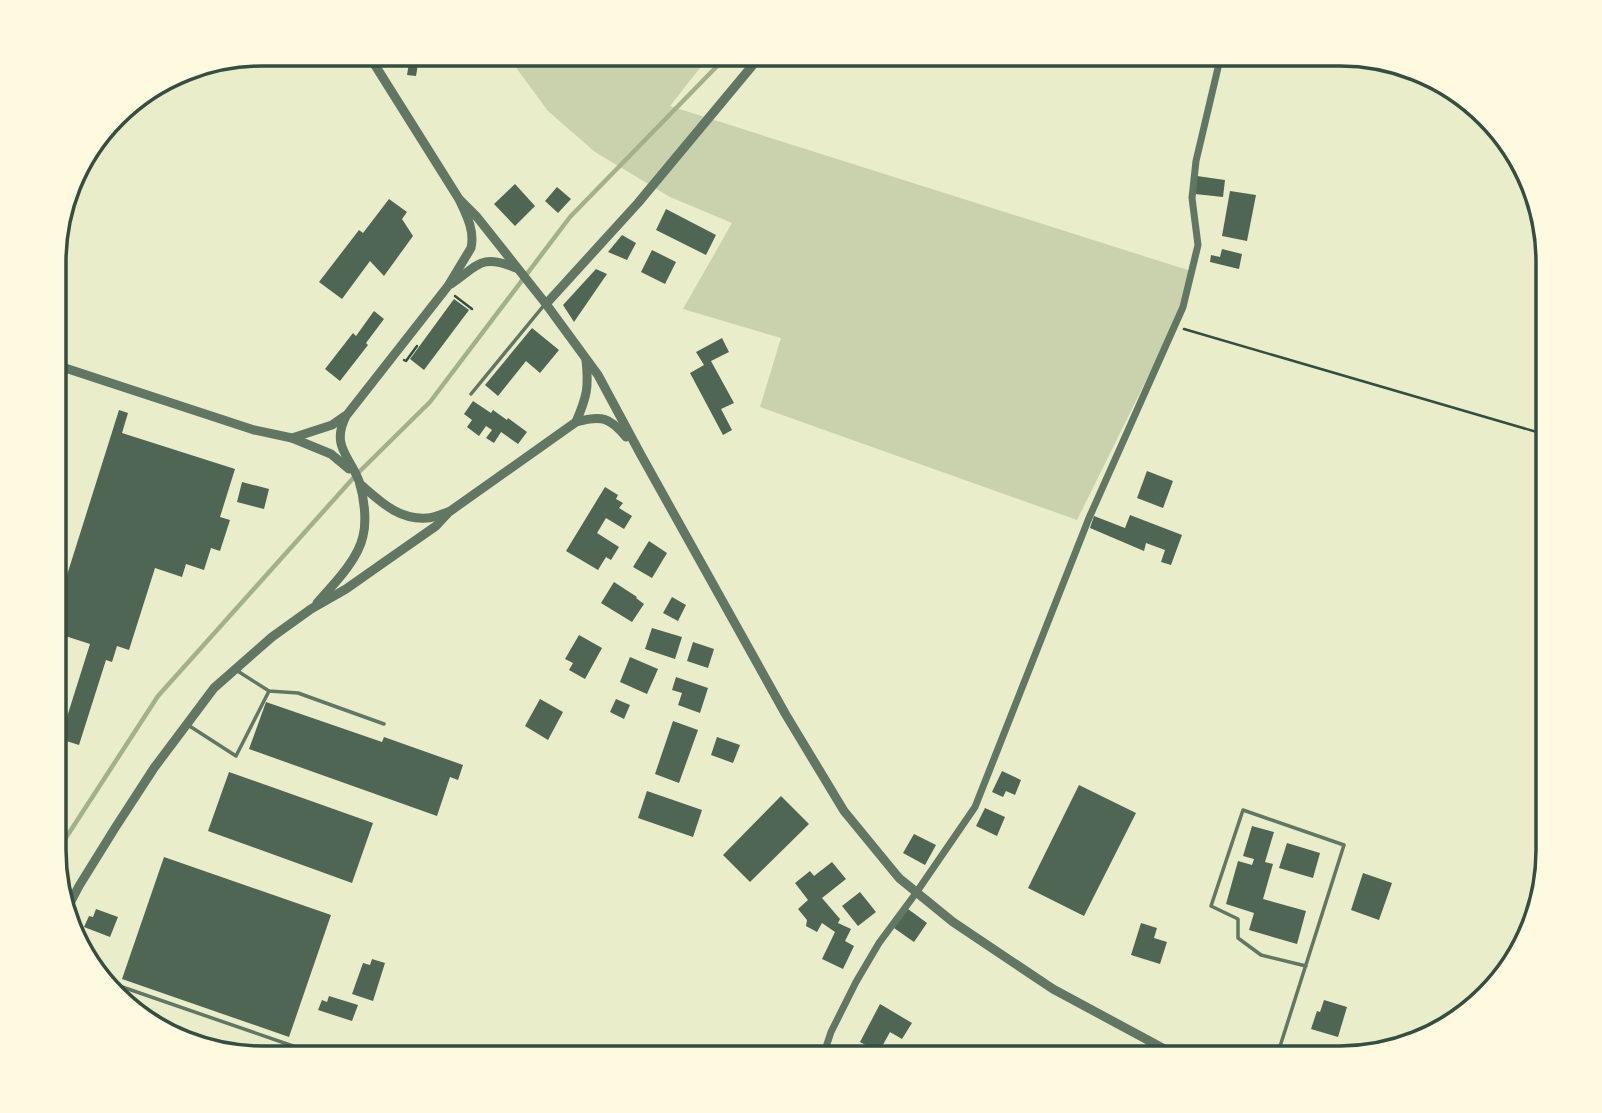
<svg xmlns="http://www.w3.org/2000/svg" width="1602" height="1113" viewBox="0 0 1602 1113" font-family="Barlow,sans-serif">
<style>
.green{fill:#cad2ad}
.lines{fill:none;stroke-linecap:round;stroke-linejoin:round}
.stream{stroke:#a3b18a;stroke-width:4.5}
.building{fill:#4f6655}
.path{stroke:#344e41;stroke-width:2.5}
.service{stroke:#617663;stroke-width:3.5}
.minor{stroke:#617663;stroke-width:7}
.tertiary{stroke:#617663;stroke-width:9}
.rim{fill:none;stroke:#344e41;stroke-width:3.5}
</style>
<rect width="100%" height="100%" fill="#e9edc9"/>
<polygon class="green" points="506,54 711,54 670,106 1191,271 1181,310 1077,520 760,407 781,338 683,309 732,223 670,197 595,152 548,111"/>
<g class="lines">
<polyline class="stream" points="56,853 158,696 356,475 430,402 570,217 723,60 726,54"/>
</g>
<g class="building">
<polygon points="392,54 426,54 424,65 418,64 416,76 407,75 409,63 391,60"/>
<polygon points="1197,176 1225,180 1223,197 1195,194"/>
<polygon points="515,184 535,206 515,226 494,204"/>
<polygon points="557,187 571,199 558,213 545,201"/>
<polygon points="1230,191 1256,195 1247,241 1222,236"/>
<polygon points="389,199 407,212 402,219 413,236 384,276 370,261 342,299 319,282 359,230 363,233"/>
<polygon points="666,209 716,235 706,255 656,230"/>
<polygon points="622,235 636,243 627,260 608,252"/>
<polygon points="1222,249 1242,254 1239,269 1210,262 1211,255 1220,257"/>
<polygon points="652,250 676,262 665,284 641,272"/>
<polygon points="596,269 607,274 574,322 563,305"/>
<polygon points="454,299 469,310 424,370 410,359"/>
<polygon points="374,311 384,319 366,343 368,345 340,381 325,369 353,333 356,336"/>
<polygon points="532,328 559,350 540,373 526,361 498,396 485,385"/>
<polygon points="722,338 729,352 711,361 734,403 721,409 732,430 723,435 690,373 704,365 696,352"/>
<polygon points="473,401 491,413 493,410 507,420 508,418 527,432 518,444 501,432 494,443 486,438 492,430 486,426 479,436 467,427 472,420 464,414"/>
<polygon points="119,410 128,413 122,433 235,469 220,517 230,520 220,551 211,548 204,570 186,564 182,577 155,568 129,650 117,646 112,662 106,660 79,745 60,739 90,644 56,633 56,610"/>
<polygon points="56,425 65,428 57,455 56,455"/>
<polygon points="1147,471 1173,481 1163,508 1137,498"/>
<polygon points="242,482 269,489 264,509 237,502"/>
<polygon points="605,487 618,495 616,499 623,503 619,508 632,516 624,529 606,518 597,533 619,547 611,560 606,557 598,570 566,551"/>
<polygon points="1130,515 1182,535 1171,565 1161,562 1165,550 1146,543 1144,551 1090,528 1094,516 1125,528"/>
<polygon points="649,541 667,553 652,578 633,567"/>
<polygon points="614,582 637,597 636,598 644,604 632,622 601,603"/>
<polygon points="672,597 686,605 678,621 663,613"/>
<polygon points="652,628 682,637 675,659 645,649"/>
<polygon points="579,635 602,648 585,679 569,670 573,663 565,659"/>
<polygon points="693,642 714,649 708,668 687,661"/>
<polygon points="630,657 658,669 647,694 620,682"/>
<polygon points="676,677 708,688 700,713 678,705 682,693 672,690"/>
<polygon points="540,699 563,712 548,740 525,726"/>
<polygon points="616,699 630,705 624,719 610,712"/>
<polygon points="266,702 382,742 384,737 463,765 458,780 450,777 437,816 249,749"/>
<polygon points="673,721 698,730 679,783 655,774"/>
<polygon points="717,737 740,745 733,763 711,755"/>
<polygon points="1002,771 1021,780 1015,795 1006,791 1003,797 992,792"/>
<polygon points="229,772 373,823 352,883 208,831"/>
<polygon points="1079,785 1136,813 1084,916 1028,888"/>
<polygon points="647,791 702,810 693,837 638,818"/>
<polygon points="781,796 809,824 750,882 723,855"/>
<polygon points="985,808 1005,817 997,836 976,826"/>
<polygon points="1252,826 1274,832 1265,862 1273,864 1263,899 1306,911 1297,944 1249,930 1254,913 1226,904 1238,861 1252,865 1254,859 1243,856"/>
<polygon points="914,834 936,845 925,865 903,853"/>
<polygon points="1287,843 1320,853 1313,878 1279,868"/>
<polygon points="164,857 331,915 289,1037 122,979"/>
<polygon points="832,862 846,879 822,898 840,919 838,923 851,929 845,941 854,946 843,969 822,959 835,932 822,923 817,932 806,926 807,920 798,909 808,900 795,883 810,871 814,876"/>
<polygon points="1363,873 1392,883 1379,920 1351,910"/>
<polygon points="860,892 876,912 858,926 842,906"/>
<polygon points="96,909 118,917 110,937 84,927 89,916 93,917"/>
<polygon points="908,909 927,923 914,942 894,928"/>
<polygon points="1141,923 1157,928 1154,938 1167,942 1160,964 1131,955"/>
<polygon points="372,959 385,963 373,1001 352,994 363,963 370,965"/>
<polygon points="329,996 358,1005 352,1021 318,1010 322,1000 327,1002"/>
<polygon points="1324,1000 1347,1007 1338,1037 1311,1029 1317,1011 1320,1012"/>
<polygon points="880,1004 912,1023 902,1039 890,1032 879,1052 860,1042"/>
</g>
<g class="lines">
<g class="path">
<polyline points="455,296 472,309"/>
<polyline points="1184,329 1547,435"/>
<polyline points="404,360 406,361 417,346"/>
</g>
<g class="service">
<polyline points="471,394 545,304"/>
<polyline points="236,670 269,691 298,693 384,724"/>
<polyline points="188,725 236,756 269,691"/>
<polyline points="105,981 293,1046 291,1058"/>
<polyline points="1276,1059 1344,845 1243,810 1211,906 1238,919 1238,938 1261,955 1306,966"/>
</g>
<g class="minor">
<polyline points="140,1018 260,1058"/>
<polyline points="822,1059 831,1032 856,982 879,943 916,893 975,807 1089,518 1183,307 1198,245 1192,198 1196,161 1221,55"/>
</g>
<g class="tertiary">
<polyline points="459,199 477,217 546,304 598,375 641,455 786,715 844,811 899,878 953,922 1053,989 1183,1059"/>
<path d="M451,284C478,266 480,253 516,268"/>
<polyline points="546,304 638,203 752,66 759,54"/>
<polyline points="56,365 254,430 292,438 331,454 349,469"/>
<path d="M576,422C587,396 589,388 586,360"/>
<polyline points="292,438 332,425 345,416"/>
<path d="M360,484C380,501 398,520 427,518C434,518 442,514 448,512"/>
<path d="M317,603C333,585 358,560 363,536C367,520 364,497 359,481C349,455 331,446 346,416L448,286L471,248C475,230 466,214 459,199L368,54"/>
<path d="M67,909L79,886L115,828L154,768L214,688L272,637L311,609L346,589L383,563L436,526L449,512L576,422C601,415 610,417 626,437"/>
</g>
</g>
<path d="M0 0H1602V1113H0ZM262 66H1340A196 196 0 0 1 1536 262V850A196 196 0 0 1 1340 1046H262A196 196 0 0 1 66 850V262A196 196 0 0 1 262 66Z" fill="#fefae0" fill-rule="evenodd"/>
<path class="rim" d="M262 66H1340A196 196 0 0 1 1536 262V850A196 196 0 0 1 1340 1046H262A196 196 0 0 1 66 850V262A196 196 0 0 1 262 66Z"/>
</svg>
